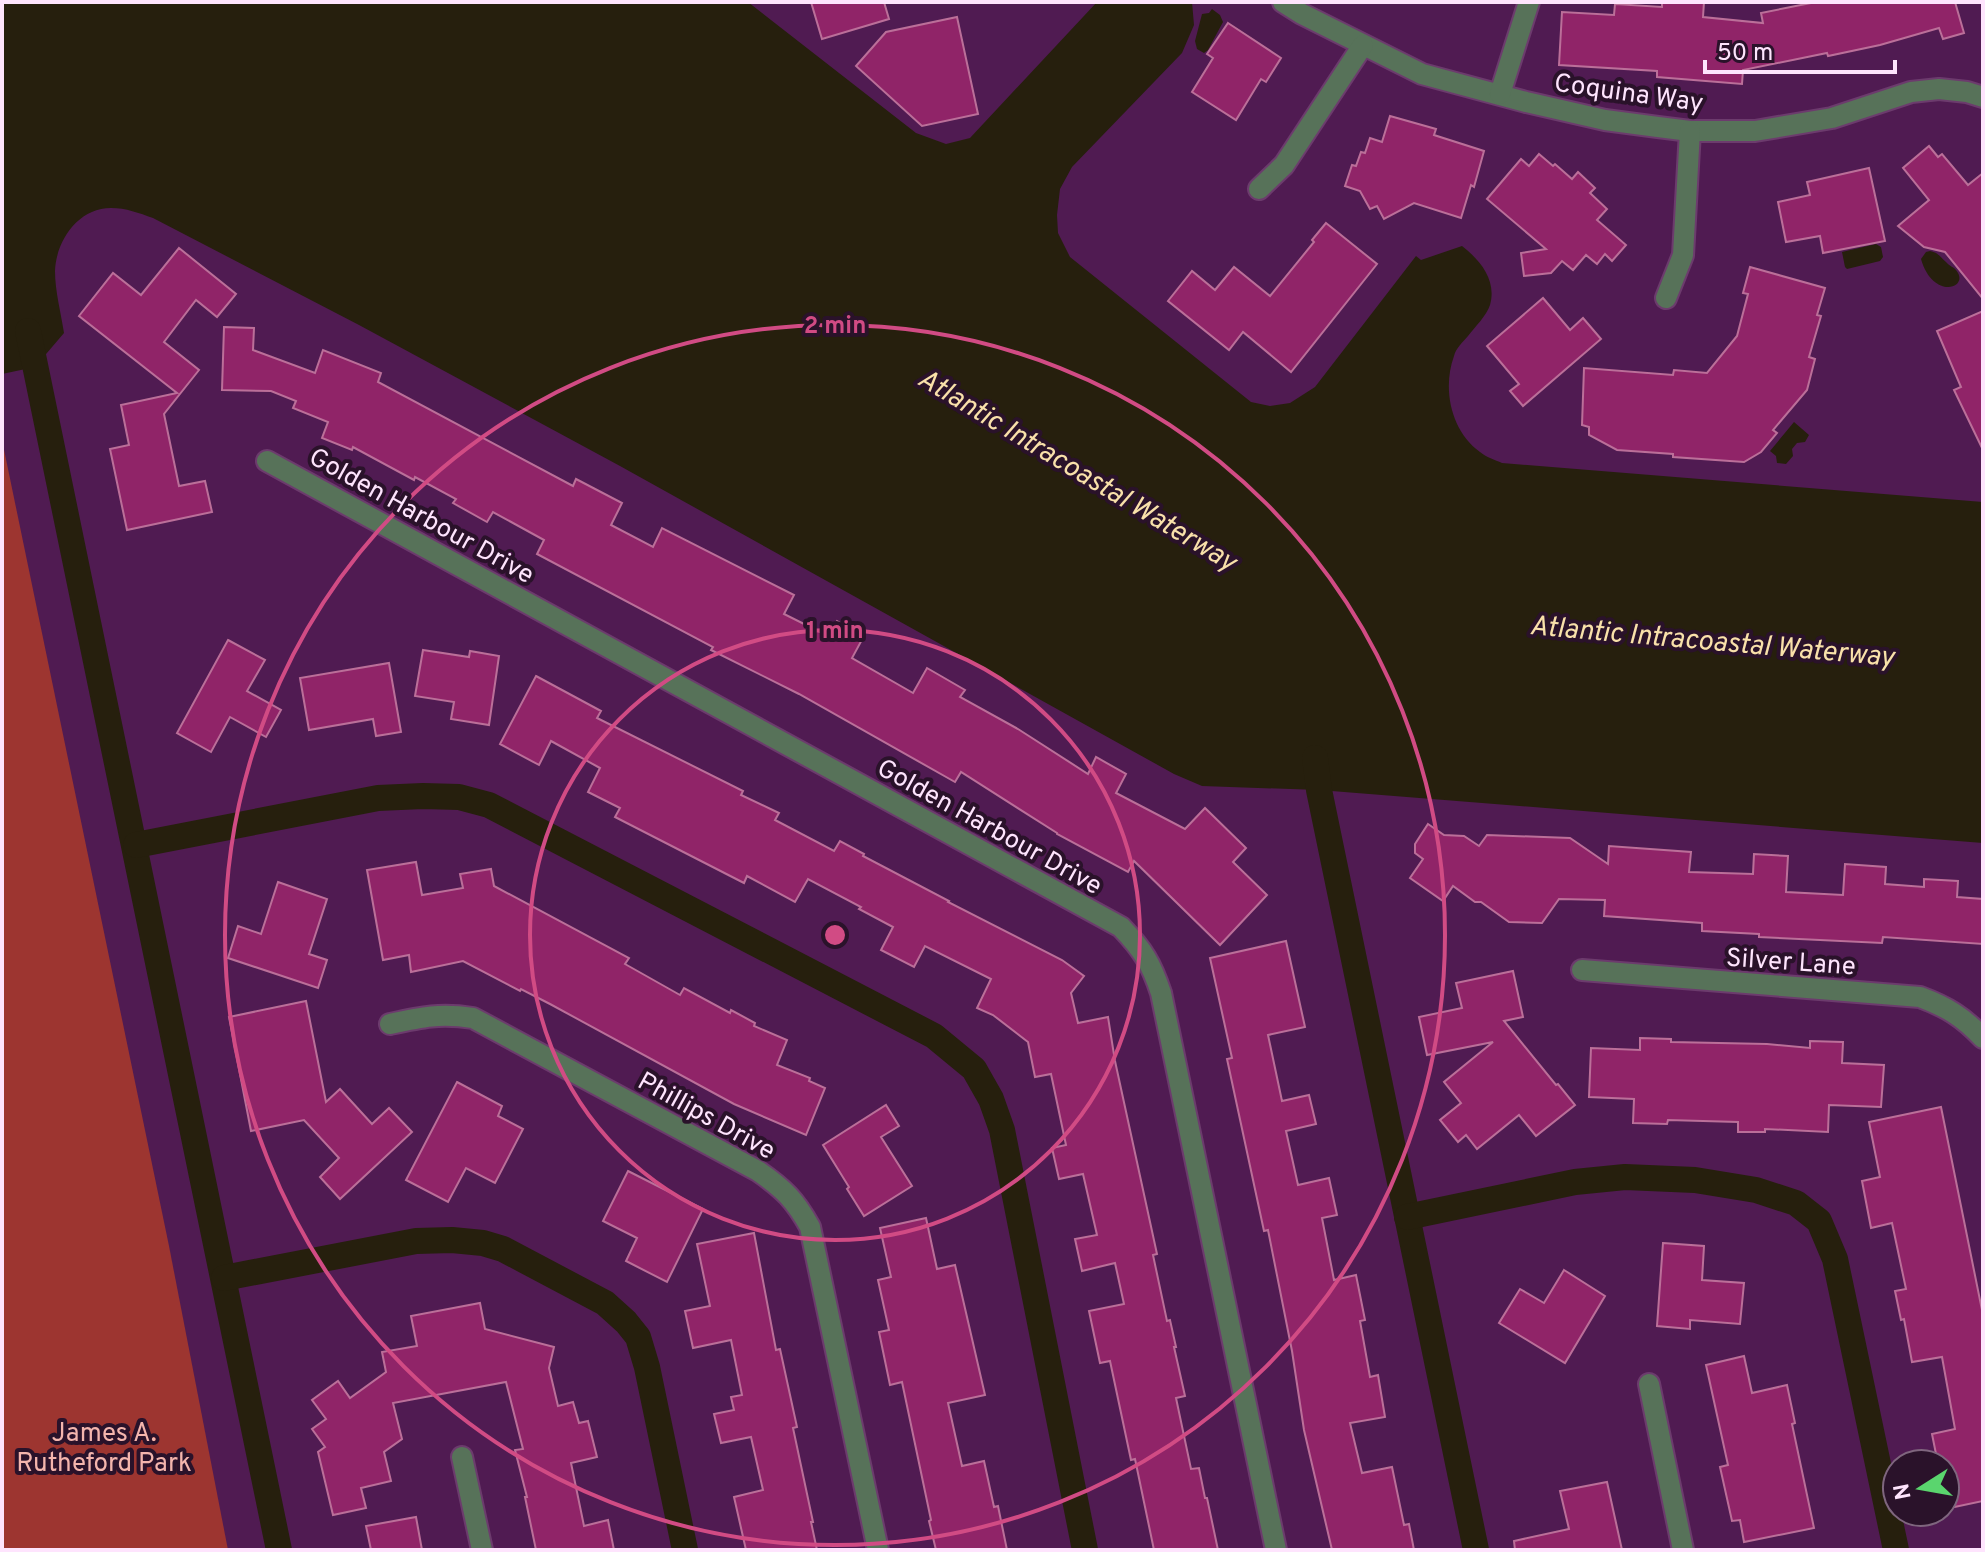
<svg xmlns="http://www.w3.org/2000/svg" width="1985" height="1552" viewBox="0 0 1985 1552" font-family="Overpass,sans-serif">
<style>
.green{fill:#9d3530}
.water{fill:#261f0d}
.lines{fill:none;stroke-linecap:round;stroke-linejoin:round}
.canal{stroke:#261f0d;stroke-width:26}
.building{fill:#902468;stroke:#bb6f99;stroke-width:2}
.street-casing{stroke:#6c3b6d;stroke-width:24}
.street{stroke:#577259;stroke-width:20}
.ring{fill:none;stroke:#d14b84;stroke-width:4}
.labels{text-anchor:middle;stroke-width:8;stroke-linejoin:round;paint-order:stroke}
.street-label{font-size:26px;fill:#fee4fd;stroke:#2a122a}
.park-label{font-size:26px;fill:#f4b5ad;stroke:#2a122a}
.water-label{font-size:28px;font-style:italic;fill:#f9e1aa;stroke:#2a122a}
.centre{fill:#d14b84;stroke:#2a122a;stroke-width:4}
.ring-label{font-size:24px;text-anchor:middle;font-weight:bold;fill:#d14b84;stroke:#2a122a;stroke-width:8;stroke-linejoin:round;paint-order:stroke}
</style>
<rect width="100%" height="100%" fill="#501b52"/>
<polygon class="green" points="2,440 169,1246 228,1550 2,1550"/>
<g class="water">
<path d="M2,2H748L916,133L946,144L970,138L1097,2H1192L1194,25L1182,53L1072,167L1060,189L1057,215L1058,233L1070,257L1251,402L1270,406L1290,403L1315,387L1416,256L1421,260L1462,246C1480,260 1497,280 1490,305C1487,315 1475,327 1468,336C1463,342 1456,348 1454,356C1442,389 1451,431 1480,452C1486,457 1495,460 1502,463L1983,502V843L1319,790L1202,786L1174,774L620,466L359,325L153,218C139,213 126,208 111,208C78,208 56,241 55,271C55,291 61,313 64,333L35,367L2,374Z"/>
<polygon points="1212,9 1220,15 1223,22 1208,50 1204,53 1197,49 1195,41 1202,14 1209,13"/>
<polygon points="1876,244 1881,247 1883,257 1880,261 1847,269 1845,267 1842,252"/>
<path d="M1930,251C1939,253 1939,256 1946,262C1949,266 1954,267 1956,270C1971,288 1933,301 1921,259L1926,252Z"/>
<polygon points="1794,422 1809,435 1805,442 1797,443 1792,449 1793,456 1786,464 1777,463 1776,456 1770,451"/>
</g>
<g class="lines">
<g class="canal">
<polyline points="28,331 279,1550"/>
<polyline points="1315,758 1319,790 1476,1550"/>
<polyline points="136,845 378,798 423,796 459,797 489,805 934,1036 974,1069 991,1099 1002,1130 1085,1550"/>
<polyline points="1407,1217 1575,1182 1625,1177 1695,1180 1756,1190 1796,1203 1819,1221 1835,1259 1896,1550"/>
<polyline points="224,1278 416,1241 452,1240 483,1243 503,1249 605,1303 626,1322 638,1337 647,1367 685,1550"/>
</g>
</g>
<g class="building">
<polygon points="811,2 884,2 889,19 822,39"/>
<polygon points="1662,2 1704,2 1703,17 1763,23 1761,13 1816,2 1955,2 1964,33 1943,39 1939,28 1880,45 1828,56 1827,53 1743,70 1742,84 1657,77 1657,71 1559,65 1562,12 1614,15 1615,4 1662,7"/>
<polygon points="957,17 978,114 922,126 856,66 886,32"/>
<polygon points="1228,23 1281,58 1266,82 1261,79 1236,120 1192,92 1213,58 1207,54"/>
<polygon points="1390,116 1436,129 1434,135 1484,151 1474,187 1471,185 1461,218 1414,203 1384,219 1377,206 1370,209 1360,191 1345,186 1352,165 1356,166 1361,152 1365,153 1370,138 1382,142"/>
<polygon points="1929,146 1938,157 1942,154 1968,185 1983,173 1983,299 1945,252 1924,247 1898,226 1929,200 1903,168"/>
<polygon points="1539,154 1553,166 1555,164 1572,179 1578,172 1595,188 1590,193 1607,209 1597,220 1626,245 1612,261 1605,254 1597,264 1586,255 1573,270 1562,261 1551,273 1524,276 1521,253 1546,249 1487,199 1521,159 1529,166"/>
<polygon points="1869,168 1885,241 1823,253 1820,236 1786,242 1778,202 1810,195 1807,182"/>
<polygon points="1326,223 1377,264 1291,372 1243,332 1229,350 1168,301 1192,271 1215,290 1234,267 1270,296 1314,242 1312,240"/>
<polygon points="179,248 236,294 217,317 196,300 164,342 199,370 164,414 179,486 205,481 212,512 127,530 110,449 129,445 121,405 177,393 79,316 113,273 141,295"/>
<polygon points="1750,267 1825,288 1817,315 1821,316 1809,357 1815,359 1807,390 1773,430 1777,433 1761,452 1744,462 1673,457 1673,454 1617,450 1589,435 1589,427 1582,425 1584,368 1673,375 1674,370 1707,373 1737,336 1748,294 1743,293"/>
<polygon points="1543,298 1570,330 1583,318 1601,339 1523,406 1510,391 1519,384 1487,346"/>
<polygon points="1983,311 1983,450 1954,390 1961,387 1937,331"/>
<polygon points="224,327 254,328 253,350 315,373 323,350 381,373 378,382 573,486 576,479 622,503 611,525 653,547 662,528 794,595 784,614 828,636 837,621 864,636 852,658 913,693 927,668 965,690 960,697 1018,729 1088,774 1096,757 1126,774 1116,793 1185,829 1205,808 1246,848 1233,862 1267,895 1220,945 1134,861 1128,872 1057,834 1057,833 961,772 955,782 799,694 711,650 713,647 537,554 544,540 493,512 487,522 453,503 456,499 415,477 414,480 353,447 352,450 322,438 328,422 293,408 296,401 271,391 222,390"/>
<polygon points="228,640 265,660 247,691 281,710 266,737 230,717 211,752 177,733"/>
<polygon points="423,650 469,657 470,651 499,656 489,725 451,719 454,702 415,696"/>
<polygon points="389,663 401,732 376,736 373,719 309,730 300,678"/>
<polygon points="536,676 601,711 597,718 743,791 741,795 779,813 775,820 834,851 840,841 864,854 863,856 949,901 948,902 1062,960 1084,976 1071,993 1078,1023 1108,1017 1115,1061 1157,1254 1153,1255 1167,1321 1170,1320 1176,1347 1174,1347 1185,1396 1176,1398 1191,1469 1199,1468 1205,1498 1207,1498 1218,1550 1154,1550 1135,1459 1131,1460 1110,1361 1100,1363 1089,1311 1124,1304 1115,1263 1082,1271 1075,1239 1097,1235 1083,1174 1059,1179 1052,1148 1066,1145 1051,1074 1035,1077 1028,1042 993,1015 977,1008 991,979 925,946 914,967 881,950 893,927 859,909 861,907 808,879 795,902 747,876 744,883 615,817 620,808 588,792 600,768 551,741 539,765 500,744"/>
<polygon points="1428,824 1444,835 1464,836 1479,846 1487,835 1570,838 1608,864 1609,846 1691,852 1689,872 1753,874 1754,854 1788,856 1786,892 1843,895 1845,864 1886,867 1885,884 1924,887 1924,879 1958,881 1957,897 1983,899 1983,944 1883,937 1882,943 1759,937 1759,934 1702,931 1702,923 1604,916 1605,900 1559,899 1542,923 1509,922 1481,902 1475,902 1453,886 1443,901 1410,878 1423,859 1415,853 1415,844"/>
<polygon points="416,862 422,895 463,888 460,874 491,869 494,886 629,958 625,964 680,995 684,988 730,1013 731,1010 755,1023 754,1026 787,1040 777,1065 810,1078 809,1081 825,1088 806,1135 734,1104 550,1004 521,989 520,991 463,961 411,972 409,955 383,960 367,870"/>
<polygon points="278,882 327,899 309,954 327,960 318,988 228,958 238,926 261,934"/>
<polygon points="1286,941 1305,1027 1268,1035 1282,1101 1309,1095 1316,1124 1286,1131 1298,1185 1329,1178 1337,1215 1322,1218 1334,1280 1356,1275 1365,1320 1360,1321 1370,1377 1378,1375 1385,1417 1350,1423 1362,1473 1392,1467 1404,1525 1409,1524 1414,1550 1332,1550 1304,1430 1292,1351 1268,1230 1264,1231 1227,1059 1232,1058 1210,958"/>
<polygon points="1513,971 1523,1017 1504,1021 1556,1085 1558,1084 1575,1105 1536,1136 1519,1115 1477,1149 1466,1135 1458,1142 1440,1120 1461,1103 1444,1082 1493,1042 1427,1055 1419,1017 1462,1008 1456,983"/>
<polygon points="306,1001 326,1102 340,1089 372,1124 389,1108 412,1132 340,1199 320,1177 339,1158 304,1120 251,1131 229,1017"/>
<polygon points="1640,1038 1671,1039 1671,1042 1767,1044 1810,1048 1810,1041 1843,1042 1842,1063 1884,1065 1881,1107 1829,1105 1828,1132 1765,1129 1765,1132 1738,1132 1738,1122 1668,1120 1667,1124 1633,1123 1634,1099 1589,1097 1591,1048 1640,1050"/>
<polygon points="457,1082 502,1106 498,1116 523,1129 495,1183 466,1168 448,1202 406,1180"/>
<polygon points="886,1105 899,1126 881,1137 912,1186 864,1216 847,1189 849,1187 823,1145"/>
<polygon points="1941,1107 1983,1315 1983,1501 1945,1509 1945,1464 1938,1464 1932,1434 1955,1429 1942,1357 1912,1362 1904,1319 1901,1320 1895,1291 1906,1289 1892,1223 1871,1228 1862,1181 1880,1177 1869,1122"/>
<polygon points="628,1171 703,1209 667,1282 626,1261 637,1238 603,1221"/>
<polygon points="926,1218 937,1269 955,1265 985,1395 948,1403 962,1466 984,1461 994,1507 998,1506 1007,1550 936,1550 929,1521 931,1520 902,1382 890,1385 879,1332 889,1330 878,1280 891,1277 880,1228"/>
<polygon points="754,1233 776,1350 780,1349 797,1427 793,1428 813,1522 811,1522 817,1550 746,1550 734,1497 763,1490 751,1437 721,1443 714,1414 734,1410 731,1397 742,1395 731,1340 693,1348 685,1311 710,1306 697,1244"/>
<polygon points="1663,1243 1704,1246 1702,1280 1744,1283 1740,1324 1690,1320 1690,1329 1657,1326"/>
<polygon points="1564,1270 1605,1296 1565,1363 1499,1323 1520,1289 1544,1303"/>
<polygon points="480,1303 485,1329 554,1347 549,1368 558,1406 573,1402 579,1423 588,1421 597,1457 571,1463 584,1526 608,1520 614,1550 536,1550 525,1497 527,1497 515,1450 523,1449 506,1382 393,1403 402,1439 384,1452 391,1481 361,1488 366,1508 333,1515 318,1452 325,1447 312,1429 326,1419 312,1400 338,1381 350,1398 386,1372 382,1352 417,1346 411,1316"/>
<polygon points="1744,1356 1752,1393 1787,1385 1795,1423 1792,1424 1814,1528 1744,1542 1740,1520 1732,1521 1720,1467 1728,1465 1706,1365"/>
<polygon points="1607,1482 1622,1550 1515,1550 1514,1541 1569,1529 1560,1491"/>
<polygon points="416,1517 422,1550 371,1550 366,1526"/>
</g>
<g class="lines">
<g class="street-casing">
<g id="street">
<polyline points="1283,2 1302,14 1422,74 1526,102 1605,120 1658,127 1690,131 1755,131 1832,118 1911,92 1939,89 1967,92 1983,97"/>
<polyline points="1500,94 1529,2"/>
<polyline points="1259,189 1284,165 1363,45"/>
<polyline points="1666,298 1683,255 1690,131"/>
<path d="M267,461L1121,927C1143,950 1151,963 1161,993L1276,1550"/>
<path d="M1582,970L1920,997C1947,1007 1963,1017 1983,1038"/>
<path d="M390,1024C422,1017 440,1013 473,1018L758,1171C784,1189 795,1200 810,1227L878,1550"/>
<polyline points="1649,1384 1683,1550"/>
<polyline points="462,1457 482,1550"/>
</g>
</g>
<use href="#street" class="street"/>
</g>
<g class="ring">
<circle cx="835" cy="935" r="305"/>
<circle cx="835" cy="935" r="610"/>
</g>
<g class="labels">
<g class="street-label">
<text transform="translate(1629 92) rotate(8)" y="9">Coquina Way</text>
<text transform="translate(422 515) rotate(29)" y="9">Golden Harbour Drive</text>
<text transform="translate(990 826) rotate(29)" y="9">Golden Harbour Drive</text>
<text transform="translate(1791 961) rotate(4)" y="9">Silver Lane</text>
<text transform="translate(707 1115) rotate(29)" y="9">Phillips Drive</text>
</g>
<g class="park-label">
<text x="104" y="1441">James A.<tspan x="104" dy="30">Rutheford Park</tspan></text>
</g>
<g class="water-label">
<text transform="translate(1078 469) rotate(31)" y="10">Atlantic Intracoastal Waterway</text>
<text transform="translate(1712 640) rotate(5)" y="10">Atlantic Intracoastal Waterway</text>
</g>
</g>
<circle cx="835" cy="935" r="12" class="centre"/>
<g class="ring-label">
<text x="835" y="333">2 min</text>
<text x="835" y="638">1 min</text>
</g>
<rect width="1985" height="1552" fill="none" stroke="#fee4fd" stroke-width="8"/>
<g transform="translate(1921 1488) rotate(259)"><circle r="38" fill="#2a122a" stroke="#7f667e" stroke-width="2"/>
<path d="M0-6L14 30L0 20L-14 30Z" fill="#5ad56e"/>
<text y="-12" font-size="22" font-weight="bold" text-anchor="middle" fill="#fee4fd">N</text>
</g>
<path d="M1705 60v12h190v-12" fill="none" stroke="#fee4fd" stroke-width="4"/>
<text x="1717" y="60" font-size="24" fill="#fee4fd" stroke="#2a122a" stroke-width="6" paint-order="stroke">50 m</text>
</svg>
